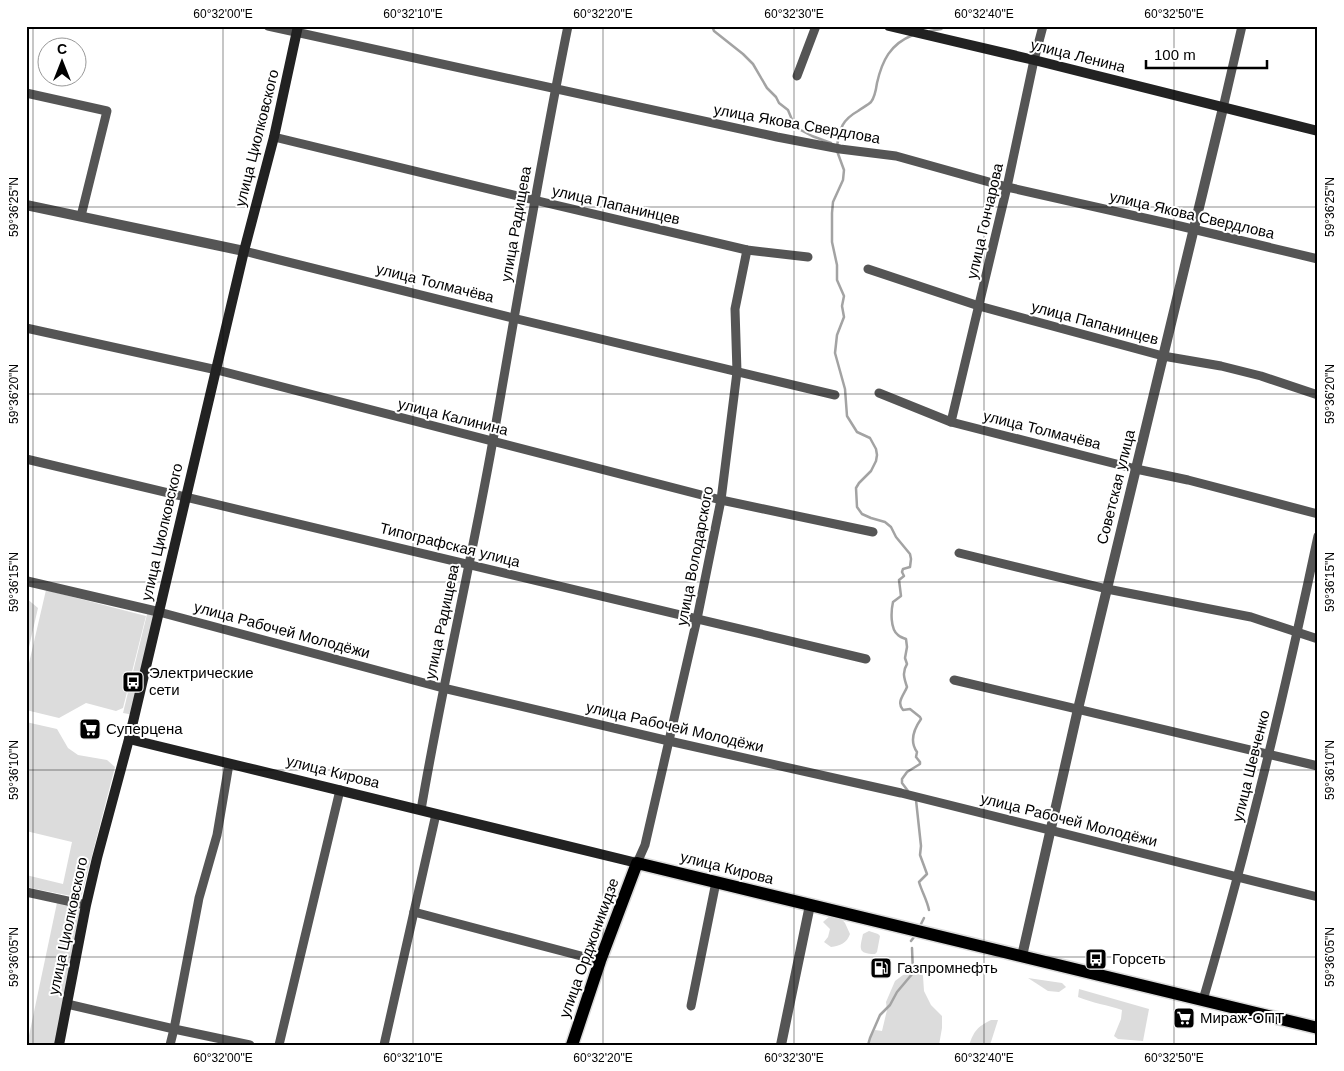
<svg xmlns="http://www.w3.org/2000/svg" width="1344" height="1071" viewBox="0 0 1344 1071" font-family="Arial,sans-serif">
<style>
.green{fill:#dcdcdc}
.lines{fill:none;stroke-linecap:round;stroke-linejoin:round}
.stream{stroke:#a3a3a3;stroke-width:2.5}
.primary-casing{stroke:#dbdbdb;stroke-width:15}
.minor{stroke:#555;stroke-width:9}
.tertiary{stroke:#555;stroke-width:10}
.secondary{stroke:#222;stroke-width:10}
.primary{stroke:#000;stroke-width:12}
.ticks{fill:none;stroke:#000;stroke-width:1;stroke-opacity:0.45}
.labels{text-anchor:middle;stroke-width:4;stroke-linejoin:round;paint-order:stroke}
.street-label{font-size:15px;fill:#000;stroke:#fff}
.poi-label{font-size:15px;fill:#000;stroke:#fff;text-anchor:start}
.neatline{fill:none;stroke:#000;stroke-width:2}
.ticks-label{font-size:12px;text-anchor:middle;fill:#000}
</style>
<rect width="100%" height="100%" fill="#fff"/>
<g class="green">
<polygon points="46,590 146,616 123,708 116,711 86,703 59,718 26,710 26,676"/>
<polygon points="26,598 38,608 26,660"/>
<polygon points="148,610 159,612 134,715 123,713"/>
<polygon points="26,722 57,729 68,748 78,755 107,760 115,767 81,898 26,887 26,875 63,884 72,842 26,831"/>
<polygon points="58,898 86,905 59,1045 27,1045"/>
<path d="M830,916L840,917L845,923L850,934C847,943 840,946 831,947L824,942L828,937L830,929L823,922Z"/>
<path d="M869,931L878,934L880,936L877,952L875,954C857,954 860,948 863,934Z"/>
<polygon points="918,964 923,976 924,991 931,1005 942,1016 942,1028 939,1045 867,1045 875,1030 882,1031 887,1010 886,1002 895,981 903,975 912,973"/>
<polygon points="1028,978 1062,983 1066,987 1059,992 1048,991"/>
<path d="M1079,989L1149,1009L1143,1041L1118,1039L1114,1036L1121,1019L1122,1010C1108,1005 1092,1003 1078,997Z"/>
<path d="M991,1020H998L990,1045H969C974,1031 977,1027 991,1020Z"/>
</g>
<g class="lines">
<g class="stream">
<polyline points="712,26 714,31 743,54 753,64 767,88 776,97 779,103 788,110 795,127 812,136 831,143"/>
<polyline points="930,31 941,29 945,26"/>
<path d="M837,146C840,128 842,120 858,111C862,108 868,105 871,102C875,97 876,90 877,83C882,61 890,44 913,35"/>
<path d="M837,151L844,170L843,180L833,202L832,213V242L837,265V280L844,296L842,306L844,317L837,335L835,353L845,389L847,416L857,432L870,438L876,449L877,455L876,461L871,471L859,483L856,488L857,507L862,514L871,518L885,522L891,527L896,537L910,554L911,559L910,567L903,569L902,572L904,576L899,580L901,596L893,602C891,611 890,629 898,635C900,637 903,638 906,639L907,647L905,658L907,664C902,672 904,678 907,687C904,695 896,702 903,710L910,709L920,717L921,719C914,729 909,741 917,752L916,757L920,762V764L907,772L902,779V783L908,791"/>
<path d="M916,800L921,846L920,855L927,874L919,882C922,892 927,900 929,910"/>
<polyline points="921,924 924,918"/>
<polyline points="911,941 914,937"/>
<polyline points="868,1045 870,1038 880,1015 890,1005 897,992 913,973 912,948"/>
</g>
<g class="primary-casing">
<polyline id="primary" points="572,1045 600,961 637,863 1318,1028"/>
</g>
<g class="minor">
<polyline points="268,26 777,137 840,149 896,156 1007,187 1180,226 1318,259"/>
<polyline points="797,76 816,26"/>
<polyline points="26,93 107,111 81,216"/>
<polyline points="1223,108 1242,26"/>
<polyline points="274,137 534,200 747,250 808,257"/>
<polyline points="244,251 513,318 835,395"/>
<polyline points="868,269 979,306 1163,356 1221,366 1261,376 1318,395"/>
<polyline points="26,328 217,370 721,500 873,532"/>
<polyline points="879,393 951,422 1136,469 1188,480 1318,514"/>
<polyline points="951,422 1007,187 1034,60 1043,26"/>
<path d="M26,459C307,524 586,593 866,659"/>
<polyline points="959,553 1107,589 1251,617 1318,639"/>
<polyline points="159,612 443,688 669,741 901,793 1318,897"/>
<polyline points="954,680 1318,766"/>
<path d="M421,810C442,686 471,564 493,440C517,302 540,164 568,26"/>
<polyline points="637,863 645,845 697,619 721,500 737,372 735,309 747,250"/>
<polyline points="26,892 86,905"/>
<polyline points="414,912 600,961"/>
<path d="M1203,1000C1248,847 1285,692 1318,536"/>
<polyline points="67,1004 174,1029 250,1045"/>
<polyline points="691,1006 716,882"/>
<polyline points="170,1045 174,1029 199,898 217,835 229,764"/>
<polyline points="279,1045 340,790"/>
<polyline points="384,1045 436,814"/>
</g>
<g class="tertiary">
<polyline points="26,205 244,251"/>
<polyline points="26,581 159,612"/>
<polyline points="1022,956 1078,709 1223,108"/>
<polyline points="781,1045 810,905"/>
</g>
<g class="secondary">
<polyline points="889,26 1034,60 1318,131"/>
<polyline points="129,739 637,863"/>
<polyline points="59,1045 86,905 97,858 129,739 244,251 274,137 298,26"/>
</g>
<use href="#primary" class="primary"/>
</g>
<path class="ticks" d="M33,26V1045M223,26V1045M413,26V1045M603,26V1045M794,26V1045M984,26V1045M1174,26V1045M26,207H1318M26,394H1318M26,582H1318M26,770H1318M26,957H1318"/>
<defs>
<g id="bus-square" transform="scale(1.125)"><rect x="-9" y="-9" width="18" height="18" rx="4" fill="#000" stroke="#fff"/><path d="M-5-6H5V4H4V6H2V4H-2V6H-4V4H-5ZM-3.5-4V0h7V-4ZM-3.5 1.2v1.5H-2V1.2ZM2 1.2v1.5H3.5V1.2Z" fill="#fff"/></g>
<g id="supermarket-square" transform="scale(1.125)"><rect x="-9" y="-9" width="18" height="18" rx="4" fill="#000" stroke="#fff"/><path d="M-6-5.5h2.5l.6 2H6L4.5 2H-2.5L-4.4-4H-6ZM-1.5 3.2a1.3 1.3 0 1 0 .1 0ZM3 3.2a1.3 1.3 0 1 0 .1 0Z" fill="#fff"/></g>
<g id="fuel-square" transform="scale(1.125)"><rect x="-9" y="-9" width="18" height="18" rx="4" fill="#000" stroke="#fff"/><path d="M-5.5-6h7V0h2V4h1.3V-2.5L3-4.5l.8-.8L6-3V5H2.5V1h-1V6h-7ZM-4.2-4.7v3.2H.2V-4.7Z" fill="#fff"/></g>
</defs>
<g fill-rule="evenodd">
<use href="#bus-square" x="133" y="682"/>
<use href="#supermarket-square" x="90" y="729"/>
<use href="#bus-square" x="1096" y="959"/>
<use href="#fuel-square" x="881" y="968"/>
<use href="#supermarket-square" x="1184" y="1018"/>
</g>
<g class="labels">
<g class="street-label">
<text transform="translate(1078 56) rotate(14)" y="5">улица Ленина</text>
<text transform="translate(797 124) rotate(10)" y="5">улица Якова Свердлова</text>
<text transform="translate(257 138) rotate(-76)" y="5">улица Циолковского</text>
<text transform="translate(616 205) rotate(13)" y="5">улица Папанинцев</text>
<text transform="translate(1192 215) rotate(13)" y="5">улица Якова Свердлова</text>
<text transform="translate(985 221) rotate(-77)" y="5">улица Гончарова</text>
<text transform="translate(516 224) rotate(-80)" y="5">улица Радищева</text>
<text transform="translate(435 283) rotate(14)" y="5">улица Толмачёва</text>
<text transform="translate(1095 323) rotate(15)" y="5">улица Папанинцев</text>
<text transform="translate(453 417) rotate(14)" y="5">улица Калинина</text>
<text transform="translate(1042 430) rotate(14)" y="5">улица Толмачёва</text>
<text transform="translate(1116 487) rotate(-76)" y="5">Советская улица</text>
<text transform="translate(162 532) rotate(-77)" y="5">улица Циолковского</text>
<text transform="translate(450 545) rotate(14)" y="5">Типографская улица</text>
<text transform="translate(695 556) rotate(-79)" y="5">улица Володарского</text>
<text transform="translate(442 622) rotate(-78)" y="5">улица Радищева</text>
<text transform="translate(282 630) rotate(15)" y="5">улица Рабочей Молодёжи</text>
<text transform="translate(675 727) rotate(13)" y="5">улица Рабочей Молодёжи</text>
<text transform="translate(1251 766) rotate(-76)" y="5">улица Шевченко</text>
<text transform="translate(333 772) rotate(14)" y="5">улица Кирова</text>
<text transform="translate(1069 820) rotate(14)" y="5">улица Рабочей Молодёжи</text>
<text transform="translate(727 868) rotate(14)" y="5">улица Кирова</text>
<text transform="translate(68 926) rotate(-78)" y="5">улица Циолковского</text>
<text transform="translate(589 948) rotate(-70)" y="5">улица Орджоникидзе</text>
</g>
<g class="poi-label">
<text x="149" y="678">Электрические<tspan x="149" dy="17">сети</tspan></text>
<text x="106" y="734">Суперцена</text>
<text x="1112" y="964">Горсеть</text>
<text x="897" y="973">Газпромнефть</text>
<text x="1200" y="1023">Мираж-ОПТ</text>
</g>
</g>
<rect width="1344" height="1071" fill="none" stroke="#ffffff" stroke-width="55"/>
<g transform="translate(62 62)"><circle r="24" fill="#ffffff" stroke="#999999"/>
<path d="M0-4L9 19L0 12L-9 19Z" fill="#000000"/>
<text y="-8" font-size="14" font-weight="bold" text-anchor="middle" fill="#000000">С</text>
</g>
<path d="M1146 60v8h121v-8" fill="none" stroke="#000000" stroke-width="2.5"/>
<text x="1154" y="60" font-size="15" fill="#000000" stroke="#ffffff" stroke-width="4" paint-order="stroke">100 m</text>
<rect x="28" y="28" width="1288" height="1016" class="neatline"/>
<g class="ticks-label">
<text x="223" y="18">60°32'00"E</text>
<text x="413" y="18">60°32'10"E</text>
<text x="603" y="18">60°32'20"E</text>
<text x="794" y="18">60°32'30"E</text>
<text x="984" y="18">60°32'40"E</text>
<text x="1174" y="18">60°32'50"E</text>
<text transform="translate(14 207) rotate(-90)" y="4">59°36'25"N</text>
<text transform="translate(1330 207) rotate(-90)" y="4">59°36'25"N</text>
<text transform="translate(14 394) rotate(-90)" y="4">59°36'20"N</text>
<text transform="translate(1330 394) rotate(-90)" y="4">59°36'20"N</text>
<text transform="translate(14 582) rotate(-90)" y="4">59°36'15"N</text>
<text transform="translate(1330 582) rotate(-90)" y="4">59°36'15"N</text>
<text transform="translate(14 770) rotate(-90)" y="4">59°36'10"N</text>
<text transform="translate(1330 770) rotate(-90)" y="4">59°36'10"N</text>
<text transform="translate(14 957) rotate(-90)" y="4">59°36'05"N</text>
<text transform="translate(1330 957) rotate(-90)" y="4">59°36'05"N</text>
<text x="223" y="1062">60°32'00"E</text>
<text x="413" y="1062">60°32'10"E</text>
<text x="603" y="1062">60°32'20"E</text>
<text x="794" y="1062">60°32'30"E</text>
<text x="984" y="1062">60°32'40"E</text>
<text x="1174" y="1062">60°32'50"E</text>
</g>
</svg>
